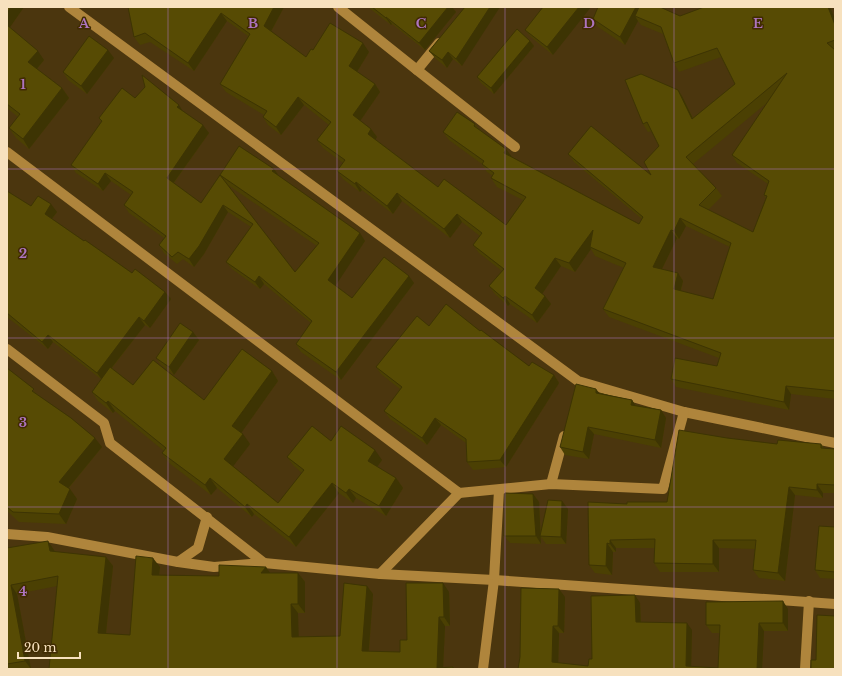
<svg xmlns="http://www.w3.org/2000/svg" width="842" height="676" viewBox="0 0 842 676" font-family="'Libre Baskerville',serif">
<style>
.lines{fill:none;stroke-linecap:round;stroke-linejoin:round}
.street{stroke:#af853c;stroke-width:10}
.wall{fill:#4b4003;fill-rule:evenodd}
.shaded-wall{fill:#3d3403}
.building{fill:#574b04;stroke:#3d3403;fill-rule:evenodd}
.grid{fill:none;stroke:#ad74bf;stroke-width:1;stroke-opacity:0.55}
.grid-label{font-size:13px;text-anchor:middle;font-weight:bold;fill:#ad74bf;stroke:#402b02;stroke-width:3;stroke-linejoin:round;paint-order:stroke}
</style>
<rect width="100%" height="100%" fill="#4b360e"/>
<g class="lines">
<g class="street">
<polyline points="69,7 578,381 684,412 835,443"/>
<polyline points="338,7 417,70 515,147"/>
<polyline points="417,70 439,43"/>
<polyline points="7,152 459,493 551,484 663,489 684,412"/>
<polyline points="7,349 104,423 110,443 264,563"/>
<polyline points="551,484 564,436"/>
<polyline points="7,534 47,537 178,562 214,567 264,563 380,574 494,580 835,604"/>
<polyline points="178,562 198,548 207,517"/>
<polyline points="380,574 459,493"/>
<polyline points="483,669 494,580 499,490"/>
<polyline points="805,669 809,601"/>
</g>
</g>
<g class="wall">
<polygon points="7,7 24,7 10,27 44,60 37,69 62,88 69,98 29,149 16,138 9,128 18,117 7,108"/>
<path d="M128,7H284L271,32L306,57L313,50L369,52L357,72L375,84L380,92L360,121L371,129L377,137L375,139L438,187L506,225L523,200L497,187L491,178L493,176L487,172L482,164L449,140L443,132L475,124L478,128L512,157L639,224L642,219L574,162L568,154L651,175L659,146L651,131L648,132L643,124L678,90L683,98L693,118L735,84L721,57L679,72L674,63L663,34L641,25L638,21L625,45L598,27L593,19L598,7L680,16L830,7L835,19V399L791,394L789,410L676,387L671,379L717,366L719,358L609,317L603,309L624,268L595,256L591,249L575,272L561,266L542,294L551,304L537,323L510,304L508,306L495,294L489,286L502,271L479,253L473,245L480,236L462,222L450,238L402,201L393,214L362,190L360,192L343,179L337,171L343,163L323,148L317,140L329,125L304,105L281,135L268,125L263,117L264,115L226,92L220,84L248,36L227,21L194,71L150,42L140,45L134,37ZM768,102L732,155L737,163L768,184L764,195L766,198L753,232L708,210L722,196L716,188L693,164ZM686,226L730,247L713,299L681,291L683,281L678,273L662,269L677,238L679,239Z"/>
<polygon points="368,7 452,7 456,12 425,50 392,24 391,25"/>
<polygon points="465,7 462,66 453,59 447,68 435,58 429,51"/>
<polygon points="543,7 553,55 531,37 525,30"/>
<polygon points="530,41 534,46 494,94 481,83 477,77"/>
<polygon points="114,58 87,94 68,80 63,72"/>
<path d="M135,98L183,111L209,133L174,183L201,203L220,175L274,169L279,176L365,241L335,285L352,298L414,283L341,380L301,352L296,344L311,323L264,284L260,289L232,269L226,262L251,227L228,212L204,254L194,267L183,259L177,264L164,253L159,245L164,238L129,213L124,205L131,195L111,181L103,191L76,173L71,165L101,122L99,118ZM225,183L317,246L295,272Z"/>
<polygon points="7,191 31,206 57,212 52,219 84,241 132,273 165,292 171,299 150,328 145,325 112,368 133,385 204,400 272,371 278,381 241,433 250,444 233,466 278,503 302,473 294,466 287,457 331,441 382,460 377,467 396,478 403,488 386,516 356,498 353,503 339,493 296,547 254,514 252,517 217,488 211,495 169,463 162,453 164,451 115,411 113,413 98,401 92,392 101,379 53,342 48,349 7,317"/>
<polygon points="429,326 480,331 529,366 554,375 559,383 506,467 473,470 467,462 466,443 441,425 427,445 390,419 384,411 400,389 381,374 376,367"/>
<polygon points="193,332 199,340 174,375 161,365 156,358"/>
<polygon points="7,368 37,394 102,447 69,488 77,499 66,524 19,522 7,511"/>
<polygon points="600,393 632,400 635,405 661,410 666,418 661,448 594,434 589,459 565,455 560,447"/>
<polygon points="727,438 777,444 821,444 824,448 835,449 835,493 823,493 823,498 795,495 785,581 759,578 753,570 755,549 719,548 719,572 660,572 654,563 655,548 616,548 616,552 613,552 612,575 595,573 589,565 627,504 667,502"/>
<polygon points="533,494 539,502 541,535 562,501 568,509 566,544 546,544 541,537 541,544 510,543 504,536"/>
<polygon points="835,527 835,579 820,578 815,570"/>
<polygon points="7,548 54,550 55,552 106,557 113,566 106,634 130,635 160,567 159,576 219,576 266,567 270,573 298,573 305,582 305,613 298,613 298,636 340,636 367,586 373,594 369,651 400,652 407,640 449,592 450,626 445,626 443,667 453,667 455,669 49,669 57,586 17,594 31,669 7,669"/>
<polygon points="565,597 564,633 559,633 558,663 588,666 592,659 640,603 641,622 692,630 691,667 718,668 720,633 712,633 706,625 788,609 788,631 764,631 762,669 518,669"/>
</g>
<g class="shaded-wall">
<polygon points="11,7 24,7 8,30 7,29 7,13"/>
<polygon points="274,7 284,7 269,35 264,26"/>
<polygon points="448,7 452,7 456,12 425,50 419,43"/>
<polygon points="490,7 500,7 462,66 456,59"/>
<polygon points="579,7 591,7 553,55 547,47"/>
<polygon points="636,7 641,7 635,16 638,21 625,45 620,37"/>
<polygon points="828,7 830,7 835,19 835,25"/>
<polygon points="221,13 227,21 194,71 188,63"/>
<polygon points="386,17 392,24 391,25 386,18"/>
<polygon points="530,41 534,46 494,94 491,88"/>
<polygon points="363,43 369,52 355,75 349,66"/>
<polygon points="108,50 114,58 87,94 81,86"/>
<polygon points="38,51 44,60 35,71 28,62"/>
<polygon points="448,52 453,59 447,68 442,60"/>
<polygon points="375,84 380,92 358,124 353,115"/>
<polygon points="62,88 69,98 29,149 23,139"/>
<polygon points="678,90 683,98 697,127 692,119"/>
<polygon points="298,97 304,105 281,135 276,127"/>
<polygon points="179,105 184,113 177,107"/>
<polygon points="203,125 209,133 172,185 167,178"/>
<polygon points="371,129 377,137 374,142 368,134"/>
<polygon points="506,149 512,157 504,153"/>
<polygon points="274,169 279,176 272,171"/>
<polygon points="105,173 111,181 103,191 98,184"/>
<polygon points="356,182 362,190 360,192 355,184"/>
<polygon points="397,193 402,201 393,214 387,206"/>
<polygon points="51,204 57,212 50,221 45,214"/>
<polygon points="223,205 228,212 204,254 194,267 189,259"/>
<polygon points="457,214 462,222 450,238 444,229"/>
<polygon points="680,218 686,226 679,239 674,231"/>
<polygon points="593,230 590,247 591,249 575,272 569,263"/>
<polygon points="671,230 677,238 659,275 653,267"/>
<polygon points="360,233 365,241 334,288 328,280"/>
<polygon points="555,258 561,266 540,297 535,288"/>
<polygon points="678,273 683,281 679,297 674,289"/>
<polygon points="259,276 264,284 260,289 255,282"/>
<polygon points="409,276 414,283 341,380 336,372"/>
<polygon points="165,292 171,299 150,328 144,321"/>
<polygon points="505,296 510,304 508,306 503,298"/>
<polygon points="545,296 551,304 537,323 532,315"/>
<polygon points="139,317 145,325 102,380 97,373"/>
<polygon points="193,332 199,340 174,375 169,367"/>
<polygon points="48,335 53,342 48,349 42,342"/>
<polygon points="272,371 278,381 239,436 232,426"/>
<polygon points="554,375 559,383 506,467 500,460"/>
<polygon points="786,386 791,394 789,410 784,402"/>
<polygon points="596,389 602,396 596,393"/>
<polygon points="632,400 637,408 631,405"/>
<polygon points="108,401 115,411 113,413 106,403"/>
<polygon points="661,410 666,418 661,448 655,440"/>
<polygon points="435,418 441,425 427,445 422,438"/>
<polygon points="588,427 594,434 589,459 583,452"/>
<polygon points="243,434 250,444 231,469 224,459"/>
<polygon points="95,438 102,447 66,491 59,482"/>
<polygon points="375,450 382,460 374,471 368,461"/>
<polygon points="210,478 217,488 211,495 205,485"/>
<polygon points="396,478 403,488 386,516 379,506"/>
<polygon points="332,483 339,493 296,547 289,537"/>
<polygon points="817,484 823,493 823,498 817,490"/>
<polygon points="789,487 795,495 785,581 778,573"/>
<polygon points="70,489 77,499 66,524 59,514"/>
<polygon points="349,489 356,498 353,503 346,493"/>
<polygon points="533,494 539,502 541,544 536,536"/>
<polygon points="562,501 568,509 566,544 561,537"/>
<polygon points="247,504 254,514 252,517 245,507"/>
<polygon points="610,540 616,548 616,552 610,544"/>
<polygon points="713,540 719,548 719,572 713,564"/>
<polygon points="48,541 54,550 56,560 50,551"/>
<polygon points="607,543 613,552 612,575 606,566"/>
<polygon points="106,557 113,566 105,642 98,633"/>
<polygon points="153,558 160,567 158,584 152,575"/>
<polygon points="266,567 272,576 261,573"/>
<polygon points="298,573 305,582 305,613 298,604"/>
<polygon points="443,583 449,592 450,626 444,617"/>
<polygon points="11,585 17,594 31,669 25,661"/>
<polygon points="367,586 373,594 368,660 362,651"/>
<polygon points="559,589 565,597 564,633 558,626"/>
<polygon points="635,595 640,603 641,629 636,622"/>
<polygon points="783,601 788,609 788,631 783,623"/>
<polygon points="291,604 298,613 299,646 292,637"/>
<polygon points="439,617 445,626 443,669 437,668"/>
<polygon points="687,623 692,630 691,669 686,666"/>
<polygon points="759,623 764,631 762,669 757,669"/>
<polygon points="553,626 559,633 558,669 552,662"/>
</g>
<g class="building">
<polygon points="7,7 11,7 7,13"/>
<path d="M128,7H274L264,26L306,57L311,49L313,50L330,23L363,43L349,66L375,84L353,115L371,129L368,134L438,187L444,179L506,225L526,197L491,178L494,173L482,164L484,161L443,132L457,112L475,124L474,126L506,149L504,153L639,224L643,217L568,154L591,126L651,175L644,162L659,146L647,122L643,124L625,80L641,74L678,90L692,119L735,84L717,48L674,63L661,27L635,16L639,7H660L680,16L704,7H828L835,25V40L827,43L835,50V391L786,386L784,402L671,379L675,358L717,366L721,353L603,309L626,263L590,247L593,230L569,263L555,258L535,288L545,296L532,315L505,296L503,298L489,286L504,269L473,245L482,233L457,214L444,229L397,193L387,206L356,182L355,184L337,171L345,160L317,140L331,122L298,97L276,127L263,117L267,111L220,84L250,34L221,13L188,63L145,33L134,37ZM787,73L732,155L769,181L764,195L767,196L753,232L699,205L716,188L686,157ZM680,218L731,243L713,299L674,289L678,273L653,267L671,230L674,231Z"/>
<polygon points="372,7 448,7 419,43 386,17 386,18"/>
<polygon points="465,7 490,7 456,59 448,52 442,60 429,51"/>
<polygon points="543,7 579,7 547,47 525,30"/>
<polygon points="598,7 636,7 620,37 593,19"/>
<polygon points="7,25 38,51 28,62 62,88 23,139 9,128 20,114 7,104"/>
<polygon points="517,29 530,41 491,88 477,77"/>
<polygon points="89,36 108,50 81,86 63,72"/>
<polygon points="142,75 179,105 177,107 203,125 167,178 201,203 220,175 295,272 319,243 220,175 239,146 274,169 272,171 360,233 328,280 352,298 384,257 409,276 336,372 296,344 312,321 259,276 255,282 226,262 253,224 223,205 199,246 189,259 178,252 172,257 159,245 166,236 124,205 133,192 105,173 98,184 71,165 102,121 99,118 122,88 135,98 145,87"/>
<polygon points="7,191 31,206 38,196 51,204 45,214 84,241 85,240 132,273 135,269 165,292 144,321 139,317 97,373 48,335 42,342 7,313"/>
<polygon points="446,304 480,331 481,330 529,366 532,362 554,375 500,460 467,462 466,439 435,418 422,438 384,411 402,387 376,367 417,316 429,326"/>
<polygon points="180,323 193,332 169,367 156,358"/>
<polygon points="242,349 272,371 232,426 243,434 224,459 278,503 304,470 287,457 312,426 331,441 341,426 375,450 368,461 396,478 379,506 349,489 346,493 332,483 289,537 247,504 245,507 210,478 205,485 162,453 166,448 108,401 106,403 92,392 110,367 133,385 153,360 204,400"/>
<polygon points="7,368 34,389 32,391 71,418 95,438 59,482 70,489 59,514 13,512 7,507"/>
<polygon points="576,384 596,389 596,393 632,400 631,405 661,410 655,440 588,427 583,452 560,447"/>
<polygon points="679,430 727,438 777,444 778,440 821,444 821,448 835,449 835,485 817,484 817,490 789,487 778,573 753,570 756,540 713,540 713,564 654,563 655,539 610,540 610,544 607,543 606,566 589,565 588,502 627,504 627,502 667,502"/>
<polygon points="505,493 533,494 536,536 504,536"/>
<polygon points="548,500 562,501 561,537 540,536"/>
<polygon points="819,526 835,527 835,572 815,570"/>
<polygon points="48,541 50,551 106,557 98,633 130,635 136,556 153,558 152,575 219,576 219,565 266,567 261,573 298,573 298,604 291,604 292,637 340,636 344,583 367,586 362,651 400,652 400,640 407,640 406,583 443,583 444,617 439,617 437,668 453,667 453,669 49,669 58,576 11,585 25,661 7,664 7,548"/>
<polygon points="521,588 559,589 558,626 553,626 552,662 588,666 589,659 592,659 591,596 635,595 636,622 687,623 686,666 718,668 720,625 706,625 706,602 783,601 783,623 759,623 757,669 518,669 520,657"/>
<polygon points="817,615 835,616 835,669 811,669 811,660 816,660"/>
</g>
<path class="grid" d="M168,7V669M337,7V669M505,7V669M674,7V669M7,169H835M7,338H835M7,507H835"/>
<g class="grid-label">
<text x="84" y="28">A</text>
<text x="253" y="28">B</text>
<text x="421" y="28">C</text>
<text x="589" y="28">D</text>
<text x="758" y="28">E</text>
<text x="23" y="89">1</text>
<text x="23" y="258">2</text>
<text x="23" y="427">3</text>
<text x="23" y="596">4</text>
</g>
<rect width="842" height="676" fill="none" stroke="#f7e1be" stroke-width="16"/>
<path d="M18 652v6h62v-6" fill="none" stroke="#f7e1be" stroke-width="2"/>
<text x="24" y="652" font-size="12" fill="#f7e1be" stroke="#402b02" stroke-width="3" paint-order="stroke">20 m</text>
</svg>
